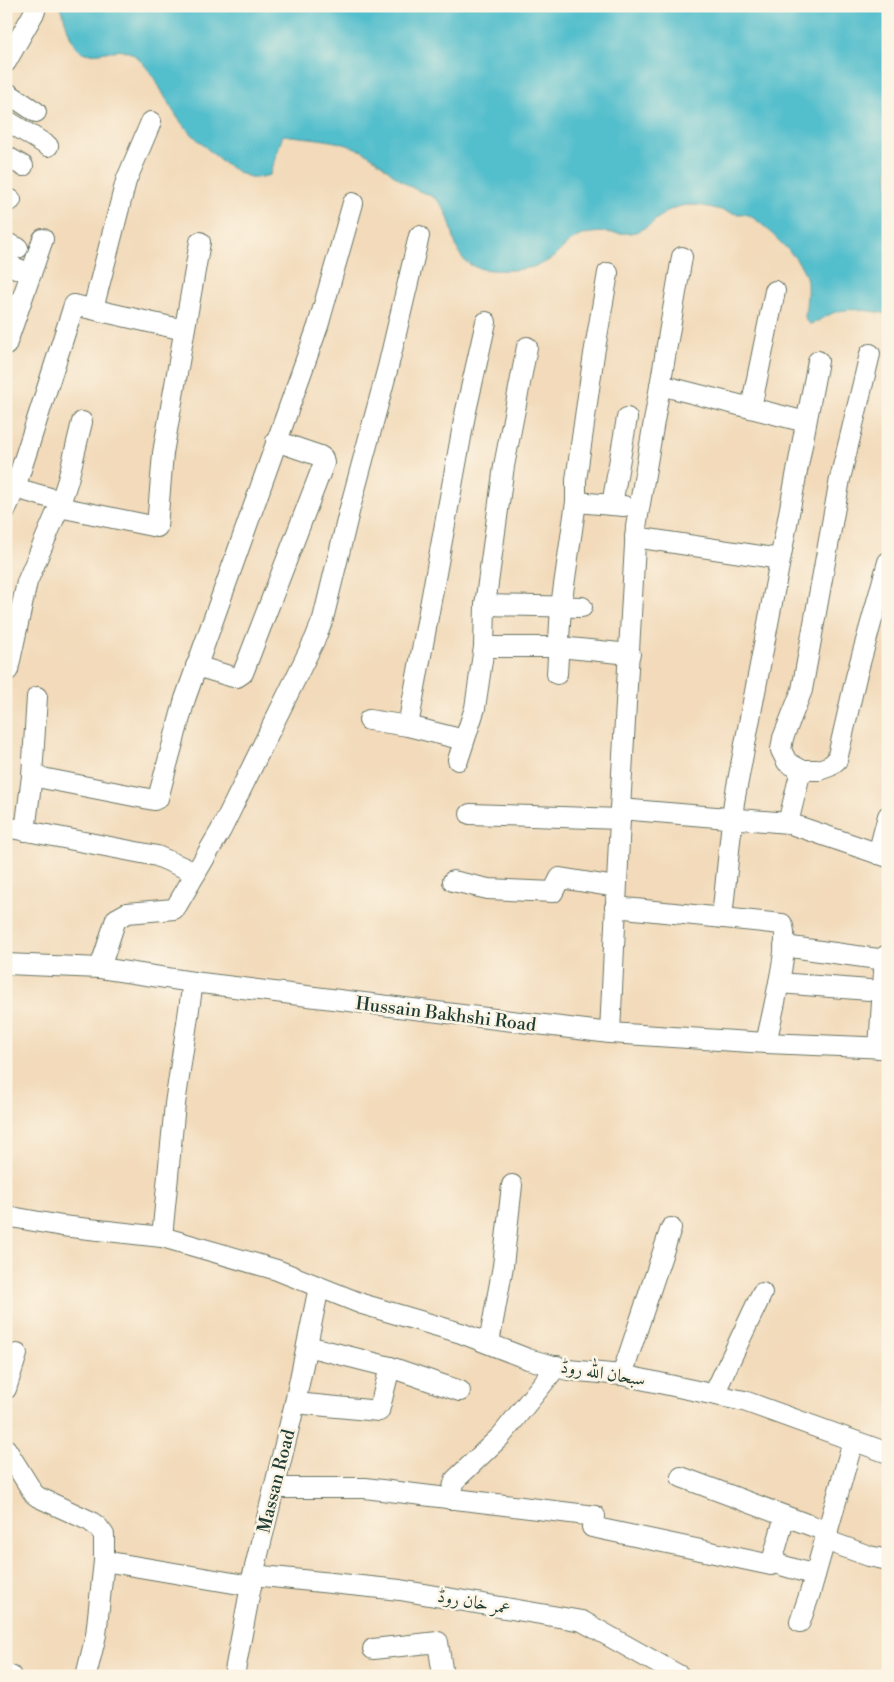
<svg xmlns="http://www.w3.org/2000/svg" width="894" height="1682" viewBox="0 0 894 1682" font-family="'Libre Bodoni',Amiri,serif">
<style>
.water{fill:#52becc;stroke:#387e80}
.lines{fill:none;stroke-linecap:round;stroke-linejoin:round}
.minor-casing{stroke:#697463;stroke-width:22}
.minor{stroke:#fff;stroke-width:20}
.labels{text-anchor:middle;stroke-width:5;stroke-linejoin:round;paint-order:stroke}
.street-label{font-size:18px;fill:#1f3d34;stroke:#fcf5e5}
</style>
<rect width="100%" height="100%" fill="#fcf5e5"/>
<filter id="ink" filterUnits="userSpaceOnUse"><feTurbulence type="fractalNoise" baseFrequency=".02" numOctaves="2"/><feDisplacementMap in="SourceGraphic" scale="10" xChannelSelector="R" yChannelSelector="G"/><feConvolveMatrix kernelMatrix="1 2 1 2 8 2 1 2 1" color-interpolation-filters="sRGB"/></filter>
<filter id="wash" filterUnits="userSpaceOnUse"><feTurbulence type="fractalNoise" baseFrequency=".0096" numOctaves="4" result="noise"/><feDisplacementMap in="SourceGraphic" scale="20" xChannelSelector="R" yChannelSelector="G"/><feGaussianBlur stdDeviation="1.12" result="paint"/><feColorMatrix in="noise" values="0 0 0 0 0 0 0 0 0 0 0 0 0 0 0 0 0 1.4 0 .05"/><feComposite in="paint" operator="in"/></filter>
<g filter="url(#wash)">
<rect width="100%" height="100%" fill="#f2daba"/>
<path class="water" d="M59,6H888V314C871,311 852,307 836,312C826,315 819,322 810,324L806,321L805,316C806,304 808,293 807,282C805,265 788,250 777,239C769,231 759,220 748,215C745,213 741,214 737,214C717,210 695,200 674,208C659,214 652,227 636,232C619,236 599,229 583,235C571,239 565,246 556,255C539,270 514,271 492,270C440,268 464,219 433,197C427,193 419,192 413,188C397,180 385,166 371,156C345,139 313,139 283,135L270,175C262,177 255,179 247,176C229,171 192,136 180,121C164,100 155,71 134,55C117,42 90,63 77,48C67,36 67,19 59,6Z"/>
</g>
<g filter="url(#ink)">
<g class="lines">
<g class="minor-casing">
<g id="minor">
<polyline points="6,62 35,11"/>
<polyline points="6,92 36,112"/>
<polyline points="6,120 48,146"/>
<polyline points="6,156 23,166"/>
<polyline points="6,198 11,200"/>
<polyline points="6,243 18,248"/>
<polyline points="6,264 31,274"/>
<polyline points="93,309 126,181 151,122"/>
<polyline points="6,345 43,239"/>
<polyline points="870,354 840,479 802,690 783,738 781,750 787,762 801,770 819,770 830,766 837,760 856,677 888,562"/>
<polyline points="660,385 806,422"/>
<polyline points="751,408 775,291"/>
<polyline points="15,488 61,501"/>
<polyline points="576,502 624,506"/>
<polyline points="612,505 627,418"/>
<polyline points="59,507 157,527 163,453 200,242"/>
<polyline points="6,509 15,488 74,305 184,330"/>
<polyline points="635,537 780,559"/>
<polyline points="485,605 582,607"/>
<polyline points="484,647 559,647 630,654"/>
<polyline points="196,666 233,677 237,677 243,673 324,463 323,458 320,456 276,441"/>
<polyline points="8,670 27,582 59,507 68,480 82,422"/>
<polyline points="557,674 561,606 576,502 576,480 594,354 608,273"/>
<polyline points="369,720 408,726 464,740"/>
<polyline points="408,726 465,415 486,322"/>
<polyline points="458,760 475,708 484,647 485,605 504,466 527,347"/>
<polyline points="32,776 154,800 158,798 185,699 318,326 353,203"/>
<polyline points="620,809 636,527 682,257"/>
<polyline points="470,814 620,819 620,809 788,823 888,857"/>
<polyline points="788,823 801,770"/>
<polyline points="6,827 157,856 196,873"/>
<polyline points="25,831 32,776 37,697"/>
<polyline points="878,854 888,816"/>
<polyline points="453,881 488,889 553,892 560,878 616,887"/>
<path d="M615,907L782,924C792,938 770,1023 766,1043"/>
<polyline points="722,918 734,802 818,361"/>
<polyline points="784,946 885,960"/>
<polyline points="6,964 100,968 193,982 610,1033 766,1043 888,1048"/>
<polyline points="100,968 116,919 127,913 174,909 176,907 221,830 315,639 323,619 350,508 388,367 419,236"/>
<polyline points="779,983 882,991"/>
<polyline points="610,1033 620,819"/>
<polyline points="879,1048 885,956 888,956"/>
<polyline points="6,1216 62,1226 162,1237 277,1270 362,1304 461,1333 528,1359 568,1370 622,1375 744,1401 888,1453"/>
<polyline points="162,1237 175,1104 193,982"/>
<polyline points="489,1343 503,1266 512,1185"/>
<polyline points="307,1346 390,1367 460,1391"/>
<polyline points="622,1375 671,1228"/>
<polyline points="6,1389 17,1354"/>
<polyline points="714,1394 762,1293"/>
<polyline points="295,1403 379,1411 390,1367"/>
<polyline points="6,1449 34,1494 38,1497 90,1521 98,1527 104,1535 104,1561 96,1635 86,1676"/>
<polyline points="681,1477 828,1532"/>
<polyline points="274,1488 365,1488 595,1516 592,1527 771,1565 785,1516"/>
<polyline points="450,1499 455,1480 501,1436 557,1366"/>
<polyline points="825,1540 869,1556 888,1560"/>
<polyline points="104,1561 251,1586"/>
<polyline points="784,1566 815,1575"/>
<polyline points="253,1575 400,1590 582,1621 680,1676"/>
<polyline points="800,1622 810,1593 853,1441"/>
<polyline points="373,1649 438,1642 443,1676"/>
<polyline points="6,1675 11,1676"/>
<polyline points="234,1676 253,1575 295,1403 319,1287"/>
</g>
</g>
<use href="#minor" class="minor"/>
</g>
</g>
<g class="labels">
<g class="street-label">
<text transform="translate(446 1014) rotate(7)" y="6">Hussain Bakhshi Road</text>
<text transform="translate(603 1373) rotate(9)" y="6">سبحان اللہ روڈ</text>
<text transform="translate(276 1481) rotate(-76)" y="6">Massan Road</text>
<text transform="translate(474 1602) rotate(10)" y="6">عمر خان روڈ</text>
</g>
</g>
<rect width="894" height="1682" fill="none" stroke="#fcf5e5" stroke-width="25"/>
</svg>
